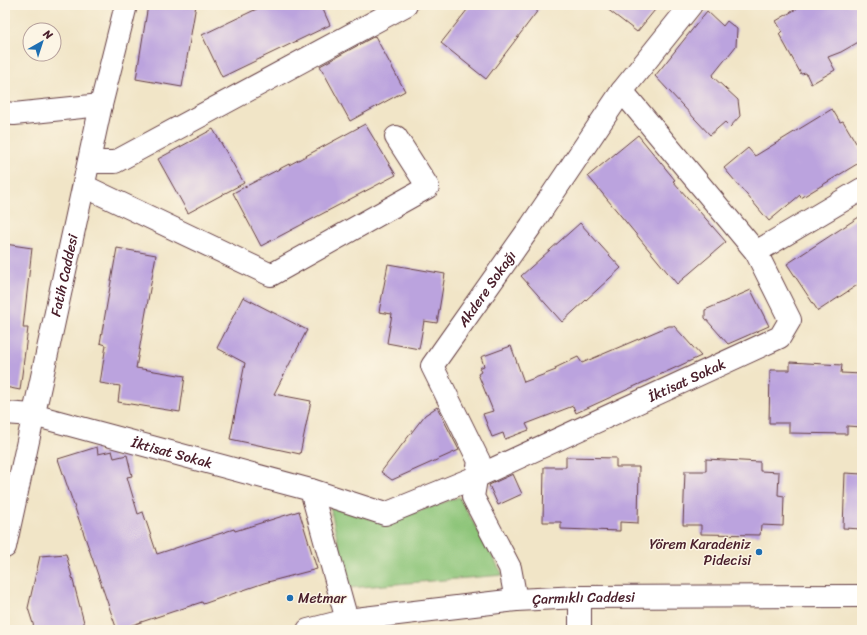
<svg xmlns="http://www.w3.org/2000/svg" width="867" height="635" viewBox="0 0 867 635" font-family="Sriracha,sans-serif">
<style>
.green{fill:#8dc579;stroke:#6c7252}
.building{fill:#bba3de}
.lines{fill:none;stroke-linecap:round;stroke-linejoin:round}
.minor-casing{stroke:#633d42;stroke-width:24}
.major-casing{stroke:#633d42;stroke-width:24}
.minor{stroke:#fff;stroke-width:22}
.major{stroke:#fff;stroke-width:22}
.poi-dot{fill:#1f6fb2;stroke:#fcf5e5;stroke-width:1.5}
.labels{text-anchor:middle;stroke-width:3;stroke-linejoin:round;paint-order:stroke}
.street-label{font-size:14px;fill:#4a1f2b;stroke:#fcf5e5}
.poi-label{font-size:14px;fill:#4a1f2b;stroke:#fcf5e5;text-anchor:end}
</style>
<rect width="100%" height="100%" fill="#fcf5e5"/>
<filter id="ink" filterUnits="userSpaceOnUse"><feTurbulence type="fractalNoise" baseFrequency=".025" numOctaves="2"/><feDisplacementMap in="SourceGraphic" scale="8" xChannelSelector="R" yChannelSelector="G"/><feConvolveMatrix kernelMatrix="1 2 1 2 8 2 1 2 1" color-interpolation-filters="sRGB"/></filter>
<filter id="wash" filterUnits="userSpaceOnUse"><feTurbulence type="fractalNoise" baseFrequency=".012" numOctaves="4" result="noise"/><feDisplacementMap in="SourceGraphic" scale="16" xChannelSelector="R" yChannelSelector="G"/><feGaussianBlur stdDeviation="0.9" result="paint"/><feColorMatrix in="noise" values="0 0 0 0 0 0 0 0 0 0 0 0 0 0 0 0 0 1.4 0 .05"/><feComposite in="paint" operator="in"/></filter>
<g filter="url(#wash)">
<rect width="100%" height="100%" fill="#f1e5c7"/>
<polygon class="green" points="459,497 503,575 349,588 330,507 385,523"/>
<g id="blocks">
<g class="building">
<polygon points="148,5 196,5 182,87 136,79"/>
<polygon points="265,5 321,5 330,25 222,77 202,35"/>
<polygon points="471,5 542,5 486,79 441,43"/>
<polygon points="602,5 659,5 637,32"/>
<polygon points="803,5 862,5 862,40 841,52 828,57 835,70 811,84 806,73 801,74 779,34 782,31 776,21"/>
<polygon points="707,11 723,26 727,21 737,29 736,46 712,76 738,100 740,116 730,127 725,122 710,135 655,76"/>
<polygon points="375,36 405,91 350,121 320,66"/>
<polygon points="832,109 840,122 843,121 862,153 862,161 801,198 800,195 769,221 724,168 748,148 755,156"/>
<polygon points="365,124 396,175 261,246 233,193 289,164 289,165"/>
<polygon points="213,129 244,183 188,213 158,159"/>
<polygon points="638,135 675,180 673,181 726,242 677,284 588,176"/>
<polygon points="862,215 862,282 818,311 787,264"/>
<polygon points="580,223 621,268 562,322 521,276"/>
<polygon points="5,244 32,248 23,328 28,328 20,390 5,387"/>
<polygon points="117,248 156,255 136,368 185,376 180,412 118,402 120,386 100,383 106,345 100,343"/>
<polygon points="388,264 445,274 437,323 424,321 419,349 387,343 392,314 379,312"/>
<polygon points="751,290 769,326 728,344 705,318 705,310"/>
<polygon points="243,297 307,330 274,394 311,401 300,454 230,439 245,363 217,348"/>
<polygon points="669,326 674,326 701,356 576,413 573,406 526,424 529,430 505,439 503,433 492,437 483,414 493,411 478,374 481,372 479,368 484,366 481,357 511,346 524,382 556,370 555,368 578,357 582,363"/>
<polygon points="790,362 842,365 841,373 862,374 862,427 847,426 847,434 789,433 789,423 769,423 770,370 790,370"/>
<polygon points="437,407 459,450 392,480 381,472 425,415"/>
<polygon points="97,447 98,454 112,451 114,458 127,455 132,476 127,477 138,514 143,512 157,554 234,529 235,531 299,511 317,569 264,583 203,604 202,602 117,630 58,459"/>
<polygon points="566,457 616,458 616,467 639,467 638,523 620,522 620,531 561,529 561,522 543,522 544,467 566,467"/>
<polygon points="706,459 760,462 760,471 779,472 778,495 784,496 783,526 761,525 760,535 701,534 701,525 683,525 685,471 706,471"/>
<polygon points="845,473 862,474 862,529 843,528"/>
<polygon points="513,474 522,494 498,505 489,485"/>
<polygon points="66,554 86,630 35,630 28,608 40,556"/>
</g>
</g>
</g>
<g filter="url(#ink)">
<use href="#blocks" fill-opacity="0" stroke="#633d42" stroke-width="1"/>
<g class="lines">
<g class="minor-casing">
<g id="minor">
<polyline points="5,113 14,114 101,105"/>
<polyline points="90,162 115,162 406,5"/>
<polyline points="84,186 271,275 428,187 396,137"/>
<polyline points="756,252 862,189"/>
<path id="s1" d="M33,415L311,490L385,514L476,477L780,337L790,320L756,252L622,91"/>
<polyline points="311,490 347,620"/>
<path id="s2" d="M516,600L510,568L473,497L479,461L432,366L531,226L622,91L691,5"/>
<polyline points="580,630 580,597"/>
</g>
</g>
<g class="major-casing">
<g id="major">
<polyline points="5,413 33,415"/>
<path id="s3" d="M5,547L101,105L126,5"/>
<path id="s4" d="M308,630L347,620L516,600L580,597L862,596"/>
</g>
</g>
<use href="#minor" class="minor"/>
<use href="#major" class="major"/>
</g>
</g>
<g class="poi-dot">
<circle cx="759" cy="552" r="4"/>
<circle cx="290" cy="598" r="4"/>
</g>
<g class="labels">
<g class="street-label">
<text dy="5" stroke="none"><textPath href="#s3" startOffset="278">Fatih Caddesi</textPath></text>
<text dy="5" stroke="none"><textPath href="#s2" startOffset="350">Akdere Sokağı</textPath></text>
<text dy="5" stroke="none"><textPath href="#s1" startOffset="696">İktisat Sokak</textPath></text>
<text dy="5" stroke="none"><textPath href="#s1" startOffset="144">İktisat Sokak</textPath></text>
<text dy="5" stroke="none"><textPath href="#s4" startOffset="278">Çarmıklı Caddesi</textPath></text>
</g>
<g class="poi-label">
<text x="751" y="549">Yörem Karadeniz<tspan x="751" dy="16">Pidecisi</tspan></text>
<text x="298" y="603" text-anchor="start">Metmar</text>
</g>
</g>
<rect width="867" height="635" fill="none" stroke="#fcf5e5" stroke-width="20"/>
<g transform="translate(42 42) rotate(39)"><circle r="19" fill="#fcf5e5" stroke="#b59f9b"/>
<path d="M0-3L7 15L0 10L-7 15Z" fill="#1f6fb2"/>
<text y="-6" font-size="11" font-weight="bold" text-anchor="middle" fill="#4a1f2b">N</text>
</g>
</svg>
